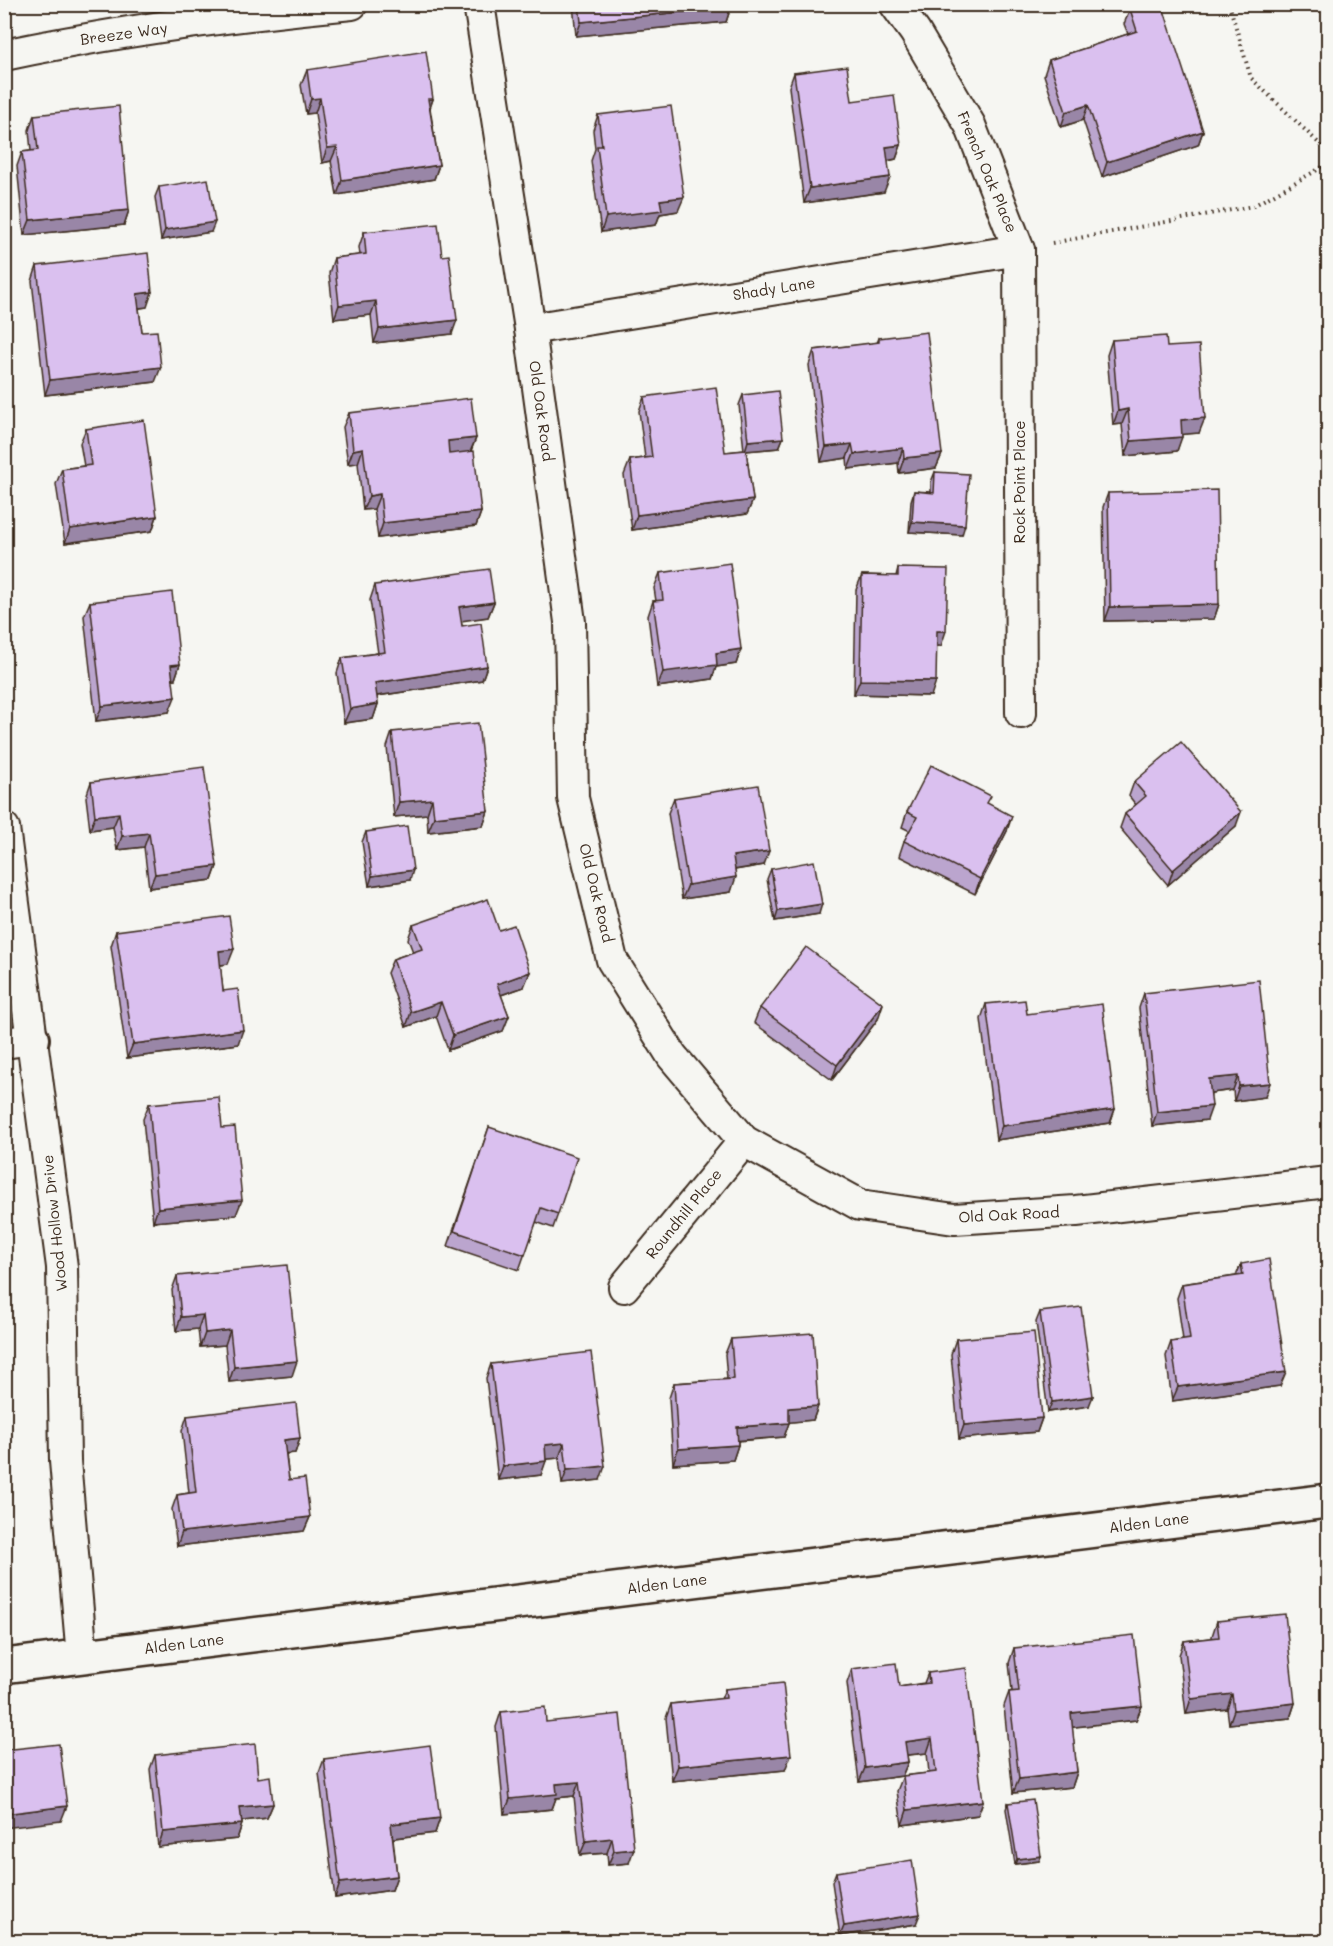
<svg xmlns="http://www.w3.org/2000/svg" width="1333" height="1946" viewBox="0 0 1333 1946" font-family="Mali,sans-serif">
<style>
.lines{fill:none;stroke-linecap:round;stroke-linejoin:round}
.street-casing{stroke:#3b2a1e;stroke-width:34}
.secondary-casing{stroke:#3b2a1e;stroke-width:38}
.path{stroke:#3b2a1e;stroke-width:4;stroke-dasharray:1.5 4.5;stroke-linecap:butt}
.street{stroke:#f6f6f2;stroke-width:30}
.secondary{stroke:#f6f6f2;stroke-width:33}
.wall{fill:#bba5ce;stroke:#3b2a1e;stroke-width:1.5}
.shaded-wall{fill:#9986a7;stroke:#3b2a1e;stroke-width:1.5}
.building{fill:#dac0ef;stroke:#3b2a1e;stroke-width:1.5}
.labels{text-anchor:middle;stroke-width:5;stroke-linejoin:round;paint-order:stroke}
.street-label{font-size:15px;fill:#3b2a1e;stroke:#f6f6f2}
</style>
<rect width="100%" height="100%" fill="#f6f6f2"/>
<filter id="ink" filterUnits="userSpaceOnUse"><feTurbulence type="fractalNoise" baseFrequency=".0167" numOctaves="2"/><feDisplacementMap in="SourceGraphic" scale="12" xChannelSelector="R" yChannelSelector="G"/><feConvolveMatrix kernelMatrix="1 2 1 2 8 2 1 2 1" color-interpolation-filters="sRGB"/></filter>
<g filter="url(#ink)">
<g class="lines">
<g class="street-casing">
<g id="street">
<polyline points="479,4 530,329 570,622 573,798 612,960 672,1056 744,1141 860,1205 954,1219 1076,1211 1328,1182"/>
<polyline points="895,4 915,32 970,125 1019,250 1021,713"/>
<path d="M4,55C119,31 235,15 352,4"/>
<polyline points="530,329 1019,250"/>
<polyline points="4,828 62,1267 65,1461 82,1657"/>
<polyline points="4,1043 34,1039"/>
<polyline points="624,1287 744,1141"/>
</g>
</g>
<g class="secondary-casing">
<polyline id="secondary" points="4,1666 1328,1501"/>
</g>
<g class="path">
<polyline points="1229,4 1251,78 1328,152"/>
<polyline points="1052,243 1253,206 1328,164"/>
<polyline points="1328,816 1328,817"/>
</g>
<use href="#street" class="street"/>
<use href="#secondary" class="secondary"/>
</g>
<g class="wall">
<polygon points="573,4 731,4 731,7 726,22 576,36"/>
<polygon points="1130,9 1203,131 1198,145 1102,177 1083,120 1061,127 1044,75 1049,60 1128,34 1124,24"/>
<polygon points="307,70 433,99 430,108 439,165 434,179 337,195 331,161 322,163 315,113 306,114 301,85"/>
<polygon points="794,73 852,101 901,145 896,159 888,161 884,192 804,203 789,87"/>
<polygon points="34,115 129,210 124,225 24,235 17,166 22,152 31,151 29,130"/>
<polygon points="598,115 678,211 660,214 656,225 601,232 591,161 595,149 593,130"/>
<polygon points="159,187 211,232 161,240 155,197"/>
<polygon points="364,232 452,334 374,343 371,315 334,319 329,273 334,258 360,255 359,247"/>
<polygon points="37,266 147,307 139,308 142,332 155,382 45,395 32,281"/>
<polygon points="879,338 942,454 936,468 899,473 898,463 848,469 847,458 821,462 809,365 814,350 877,343"/>
<polygon points="1112,340 1167,347 1199,433 1182,434 1177,451 1125,456 1122,424 1113,425 1107,355"/>
<polygon points="743,395 783,438 779,448 746,451 753,500 747,514 632,530 624,475 630,460 645,458 639,411 644,397 725,452 744,450 739,405"/>
<polygon points="349,413 476,438 471,451 481,512 476,526 378,538 374,509 363,510 358,463 348,464 343,427"/>
<polygon points="86,429 157,516 152,531 65,543 56,484 62,469 84,466 80,443"/>
<polygon points="935,472 962,535 909,532 911,501 914,491 931,492 931,482"/>
<polygon points="1108,493 1219,604 1214,619 1105,621 1103,507"/>
<polygon points="898,568 941,646 936,646 931,696 854,694 856,590 862,575 896,576"/>
<polygon points="660,573 741,649 736,664 716,667 712,679 657,687 648,616 653,601 656,601 654,588"/>
<polygon points="375,585 494,602 488,617 461,620 462,626 487,666 482,680 377,696 378,704 373,719 344,723 337,673 342,658 378,653 370,600"/>
<polygon points="90,602 180,664 175,679 172,679 169,712 96,721 84,616"/>
<polygon points="392,732 488,811 483,826 428,832 427,814 394,817 387,747"/>
<polygon points="91,782 217,866 212,880 149,888 144,847 117,850 113,827 90,830 86,797"/>
<polygon points="1134,782 1236,826 1168,885 1120,828 1125,814 1136,805 1129,796"/>
<polygon points="674,798 764,865 735,870 731,892 682,899 668,813"/>
<polygon points="988,804 1007,831 975,894 899,856 904,841 910,831 902,827 907,812"/>
<polygon points="366,832 410,880 369,886 362,842"/>
<polygon points="771,869 819,914 775,921 767,879"/>
<polygon points="413,925 499,930 524,987 501,995 509,1016 503,1031 448,1050 436,1016 406,1027 387,973 393,959 413,952 408,939"/>
<polygon points="116,931 228,964 220,965 223,991 238,1044 127,1058 111,946"/>
<polygon points="1144,993 1265,1097 1234,1101 1233,1090 1211,1093 1207,1120 1152,1126 1139,1008"/>
<polygon points="986,1004 1027,1014 1115,1109 1110,1123 996,1140 981,1019"/>
<polygon points="760,1008 878,1019 832,1080 754,1023"/>
<polygon points="149,1104 222,1128 236,1215 153,1222 143,1119"/>
<polygon points="489,1127 558,1214 553,1228 536,1222 519,1270 448,1246"/>
<polygon points="1241,1264 1280,1386 1172,1401 1166,1356 1171,1342 1183,1340 1177,1298 1182,1284 1236,1276"/>
<polygon points="177,1276 292,1376 229,1382 225,1345 200,1347 198,1329 176,1331 172,1290"/>
<polygon points="1040,1312 1089,1406 1048,1412 1036,1322"/>
<polygon points="731,1339 818,1406 813,1420 789,1422 784,1437 738,1441 738,1445 733,1460 673,1464 669,1398 674,1383 727,1379 725,1354"/>
<polygon points="956,1339 1042,1418 1037,1432 959,1439 951,1354"/>
<polygon points="491,1364 600,1480 562,1484 559,1458 546,1459 541,1475 498,1480 486,1378"/>
<polygon points="187,1416 300,1438 295,1453 286,1454 289,1480 310,1517 304,1531 177,1546 172,1509 177,1495 189,1493 182,1431"/>
<polygon points="1217,1621 1295,1703 1290,1718 1229,1724 1227,1709 1186,1714 1179,1655 1184,1641 1212,1638 1212,1636"/>
<polygon points="1014,1648 1142,1706 1136,1720 1072,1727 1077,1772 1072,1787 1013,1793 1004,1706 1009,1692 1012,1691 1009,1663"/>
<polygon points="852,1669 899,1687 924,1683 928,1673 983,1801 978,1815 902,1825 897,1791 903,1776 929,1773 927,1753 907,1755 908,1762 902,1776 859,1782 847,1683"/>
<polygon points="725,1689 785,1770 672,1781 666,1718 671,1704 721,1699"/>
<polygon points="501,1712 546,1722 629,1863 608,1865 607,1853 580,1855 574,1796 556,1798 552,1809 504,1814 496,1727"/>
<polygon points="155,1755 258,1778 273,1804 267,1818 242,1821 242,1824 237,1839 158,1847 150,1769"/>
<polygon points="324,1759 440,1818 435,1833 393,1838 397,1876 392,1890 335,1898 319,1773"/>
<polygon points="1008,1803 1041,1856 1039,1861 1015,1864 1006,1809"/>
<polygon points="836,1872 916,1924 840,1936 832,1882"/>
</g>
<g class="shaded-wall">
<polygon points="731,7 726,22 576,36 581,22"/>
<polygon points="320,98 315,113 306,114 311,99"/>
<polygon points="428,99 433,99 428,113"/>
<polygon points="1088,105 1083,120 1061,127 1066,112"/>
<polygon points="1203,131 1198,145 1102,177 1107,162"/>
<polygon points="901,145 896,159 881,162 886,147"/>
<polygon points="337,147 331,161 322,163 327,148"/>
<polygon points="439,165 434,179 337,195 342,180"/>
<polygon points="890,177 884,192 804,203 810,188"/>
<polygon points="684,197 678,211 660,214 656,225 601,232 606,217 660,200"/>
<polygon points="129,210 124,225 24,235 30,220"/>
<polygon points="215,222 211,232 161,240 165,230"/>
<polygon points="152,292 147,307 132,309 137,294"/>
<polygon points="376,301 371,315 334,319 339,305"/>
<polygon points="457,320 452,334 374,343 379,329"/>
<polygon points="161,367 155,382 45,395 50,380"/>
<polygon points="1128,409 1122,424 1113,425 1118,411"/>
<polygon points="1205,418 1199,433 1176,435 1181,420"/>
<polygon points="1182,437 1177,451 1125,456 1131,441"/>
<polygon points="476,438 470,452 442,456 448,441"/>
<polygon points="783,438 779,448 745,451 748,441"/>
<polygon points="852,444 847,458 821,462 826,447"/>
<polygon points="363,448 358,463 348,464 353,450"/>
<polygon points="903,448 898,463 848,469 854,454"/>
<polygon points="942,454 936,468 899,473 904,458"/>
<polygon points="380,494 374,509 363,510 369,496"/>
<polygon points="753,500 747,514 632,530 637,515"/>
<polygon points="481,512 476,526 378,538 383,523"/>
<polygon points="157,516 152,531 65,543 70,529"/>
<polygon points="912,522 965,525 962,535 909,532"/>
<polygon points="494,602 488,617 454,622 459,607"/>
<polygon points="1219,604 1214,619 1105,621 1110,607"/>
<polygon points="937,631 946,631 941,646 931,646"/>
<polygon points="741,649 736,664 716,667 712,679 657,687 663,672 716,653"/>
<polygon points="180,664 175,679 165,680 171,665"/>
<polygon points="487,666 482,680 370,697 375,683"/>
<polygon points="860,680 936,681 931,696 854,694"/>
<polygon points="175,697 169,712 96,721 102,706"/>
<polygon points="378,704 373,719 344,723 350,709"/>
<polygon points="432,799 427,814 394,817 399,802"/>
<polygon points="488,811 483,826 428,832 434,817"/>
<polygon points="1241,812 1236,826 1168,885 1173,870"/>
<polygon points="119,813 113,827 90,830 95,816"/>
<polygon points="1012,816 1007,831 975,894 980,879"/>
<polygon points="149,833 144,847 117,850 122,836"/>
<polygon points="769,851 764,865 727,871 733,856"/>
<polygon points="217,866 212,880 149,888 155,874"/>
<polygon points="413,870 410,880 369,886 372,876"/>
<polygon points="736,877 731,892 682,899 688,885"/>
<polygon points="822,904 819,914 775,921 778,911"/>
<polygon points="234,949 228,964 213,966 219,951"/>
<polygon points="530,972 524,987 492,998 497,984"/>
<polygon points="441,1002 436,1016 406,1027 411,1012"/>
<polygon points="883,1004 878,1019 832,1080 837,1065"/>
<polygon points="509,1016 503,1031 448,1050 453,1035"/>
<polygon points="243,1030 238,1044 127,1058 133,1044"/>
<polygon points="1238,1076 1233,1090 1204,1094 1209,1079"/>
<polygon points="1270,1083 1265,1097 1234,1101 1239,1086"/>
<polygon points="1212,1106 1207,1120 1152,1126 1157,1112"/>
<polygon points="1115,1109 1110,1123 996,1140 1002,1126"/>
<polygon points="242,1200 236,1215 153,1222 158,1208"/>
<polygon points="203,1315 198,1329 176,1331 181,1317"/>
<polygon points="230,1330 225,1345 200,1347 205,1333"/>
<polygon points="297,1361 292,1376 229,1382 234,1367"/>
<polygon points="1286,1372 1280,1386 1172,1401 1178,1387"/>
<polygon points="1093,1396 1089,1406 1048,1412 1052,1402"/>
<polygon points="818,1406 813,1420 783,1423 789,1408"/>
<polygon points="1042,1418 1037,1432 959,1439 964,1425"/>
<polygon points="789,1423 784,1437 732,1441 737,1427"/>
<polygon points="300,1438 295,1453 279,1454 284,1440"/>
<polygon points="564,1443 559,1458 539,1460 545,1445"/>
<polygon points="738,1445 733,1460 673,1464 678,1449"/>
<polygon points="546,1461 541,1475 498,1480 503,1466"/>
<polygon points="605,1466 600,1480 562,1484 567,1470"/>
<polygon points="310,1517 304,1531 177,1546 182,1532"/>
<polygon points="1232,1694 1227,1709 1186,1714 1191,1699"/>
<polygon points="1295,1703 1290,1718 1229,1724 1234,1710"/>
<polygon points="1142,1706 1136,1720 1066,1728 1071,1713"/>
<polygon points="932,1738 927,1753 899,1756 905,1742"/>
<polygon points="791,1755 785,1770 672,1781 678,1766"/>
<polygon points="908,1762 902,1776 859,1782 865,1768"/>
<polygon points="1077,1772 1072,1787 1013,1793 1019,1779"/>
<polygon points="579,1782 574,1796 556,1798 552,1809 504,1814 510,1799 556,1784"/>
<polygon points="983,1801 978,1815 902,1825 907,1810"/>
<polygon points="273,1804 267,1818 235,1822 240,1807"/>
<polygon points="67,1806 61,1821 4,1828 4,1814"/>
<polygon points="440,1818 435,1833 386,1839 391,1824"/>
<polygon points="242,1824 237,1839 158,1847 163,1832"/>
<polygon points="612,1838 607,1853 580,1855 586,1841"/>
<polygon points="634,1849 629,1863 608,1865 614,1851"/>
<polygon points="1041,1856 1039,1861 1015,1864 1017,1859"/>
<polygon points="397,1876 392,1890 335,1898 340,1883"/>
<polygon points="920,1914 916,1924 840,1936 844,1926"/>
</g>
<g class="building">
<polygon points="579,4 731,4 731,7 581,22"/>
<polygon points="1145,4 1162,4 1203,131 1107,162 1088,105 1066,112 1049,60 1137,31 1130,9"/>
<polygon points="426,51 433,99 428,99 439,165 342,180 337,147 327,148 320,98 311,99 307,70"/>
<polygon points="847,66 852,101 894,95 901,145 886,147 890,177 810,188 794,73"/>
<polygon points="119,106 129,210 30,220 22,152 38,150 34,115"/>
<polygon points="671,106 684,197 660,200 662,210 606,217 597,146 602,146 598,115"/>
<polygon points="208,179 215,222 165,230 159,187"/>
<polygon points="438,224 442,256 449,255 457,320 379,329 376,301 339,305 334,258 366,254 364,232"/>
<polygon points="148,253 152,292 137,294 142,332 157,331 161,367 50,380 37,266"/>
<polygon points="927,332 942,454 904,458 903,448 854,454 852,444 826,447 814,350 879,342 879,338"/>
<polygon points="1166,336 1167,347 1199,345 1205,418 1181,420 1182,437 1131,441 1128,409 1118,411 1112,340"/>
<polygon points="716,387 725,452 746,450 753,500 637,515 630,460 652,457 644,397"/>
<polygon points="778,391 783,438 748,441 743,395"/>
<polygon points="471,398 476,438 448,441 449,454 474,451 481,512 383,523 380,494 369,496 363,448 353,450 349,413"/>
<polygon points="144,420 157,516 70,529 62,469 91,465 86,429"/>
<polygon points="935,472 969,474 965,525 912,522 914,491 934,493"/>
<polygon points="1217,490 1219,604 1110,607 1108,493"/>
<polygon points="730,563 741,649 716,653 717,665 663,672 653,601 663,600 660,573"/>
<polygon points="898,568 948,569 946,631 937,631 936,681 860,680 862,575 898,576"/>
<polygon points="489,569 494,602 459,607 462,626 481,623 487,666 375,683 378,704 350,709 342,658 385,652 375,585"/>
<polygon points="172,592 180,664 171,665 175,697 102,706 90,602"/>
<polygon points="478,723 488,811 434,817 432,799 399,802 392,732"/>
<polygon points="1181,742 1241,812 1173,870 1125,814 1146,796 1134,782"/>
<polygon points="931,765 991,796 987,803 1012,816 980,879 904,841 917,817 907,812"/>
<polygon points="204,767 217,866 155,874 149,833 122,836 119,813 95,816 91,782"/>
<polygon points="758,785 769,851 733,856 736,877 688,885 674,798"/>
<polygon points="407,826 413,870 372,876 366,832"/>
<polygon points="814,861 822,904 778,911 771,869"/>
<polygon points="488,899 499,930 514,925 530,972 497,984 509,1016 453,1035 441,1002 411,1012 393,959 422,949 413,925"/>
<polygon points="229,916 234,949 219,951 223,991 238,989 243,1030 133,1044 116,931"/>
<polygon points="806,947 883,1004 837,1065 760,1008"/>
<polygon points="1259,980 1270,1083 1239,1086 1238,1076 1209,1079 1212,1106 1157,1112 1144,993"/>
<polygon points="1025,1000 1027,1014 1102,1004 1115,1109 1002,1126 986,1004"/>
<polygon points="219,1097 222,1128 235,1127 242,1200 158,1208 149,1104"/>
<polygon points="489,1127 577,1157 558,1214 541,1208 525,1255 454,1231"/>
<polygon points="1269,1259 1286,1372 1178,1387 1171,1342 1190,1339 1182,1284 1243,1275 1241,1264"/>
<polygon points="287,1265 297,1361 234,1367 230,1330 205,1333 203,1315 181,1317 177,1276"/>
<polygon points="1081,1307 1093,1396 1052,1402 1040,1312"/>
<polygon points="1034,1332 1042,1418 964,1425 956,1339"/>
<polygon points="813,1333 818,1406 789,1408 789,1423 737,1427 738,1445 678,1449 674,1383 734,1379 731,1339"/>
<polygon points="591,1352 605,1466 567,1470 564,1443 545,1445 546,1461 503,1466 491,1364"/>
<polygon points="296,1403 300,1438 284,1440 289,1480 305,1478 310,1517 182,1532 177,1495 196,1492 187,1416"/>
<polygon points="1285,1614 1295,1703 1234,1710 1232,1694 1191,1699 1184,1641 1219,1637 1217,1621"/>
<polygon points="1134,1635 1142,1706 1071,1713 1077,1772 1019,1779 1009,1692 1019,1691 1014,1648"/>
<polygon points="896,1663 899,1687 929,1683 928,1673 966,1668 983,1801 907,1810 903,1776 936,1772 932,1738 905,1742 908,1762 865,1768 852,1669"/>
<polygon points="783,1683 791,1755 678,1766 671,1704 726,1698 725,1689"/>
<polygon points="545,1707 546,1722 620,1714 634,1849 614,1851 612,1838 586,1841 579,1782 556,1784 557,1794 510,1799 501,1712"/>
<polygon points="59,1744 67,1806 4,1814 4,1750"/>
<polygon points="255,1744 258,1778 270,1776 273,1804 240,1807 242,1824 163,1832 155,1755"/>
<polygon points="430,1745 440,1818 391,1824 397,1876 340,1883 324,1759"/>
<polygon points="1033,1800 1041,1856 1017,1859 1008,1803"/>
<polygon points="912,1860 920,1914 844,1926 836,1872"/>
</g>
</g>
<g class="labels">
<g class="street-label">
<text transform="translate(124 34) rotate(-8)" y="5">Breeze Way</text>
<text transform="translate(987 172) rotate(67)" y="5">French Oak Place</text>
<text transform="translate(774 289) rotate(-9)" y="5">Shady Lane</text>
<text transform="translate(541 411) rotate(82)" y="5">Old Oak Road</text>
<text transform="translate(1020 482) rotate(-90)" y="5">Rock Point Place</text>
<text transform="translate(596 893) rotate(76)" y="5">Old Oak Road</text>
<text transform="translate(684 1214) rotate(-51)" y="5">Roundhill Place</text>
<text transform="translate(1009 1215) rotate(-3)" y="5">Old Oak Road</text>
<text transform="translate(55 1223) rotate(-96)" y="5">Wood Hollow Drive</text>
<text transform="translate(1149 1523) rotate(-7)" y="5">Alden Lane</text>
<text transform="translate(667 1584) rotate(-7)" y="5">Alden Lane</text>
<text transform="translate(184 1644) rotate(-7)" y="5">Alden Lane</text>
</g>
</g>
<rect width="1333" height="1946" fill="none" stroke="#f6f6f2" stroke-width="24"/>
<rect x="12" y="12" width="1309" height="1922" fill="none" stroke="#3b2a1e" stroke-width="2" filter="url(#ink)"/>
</svg>
